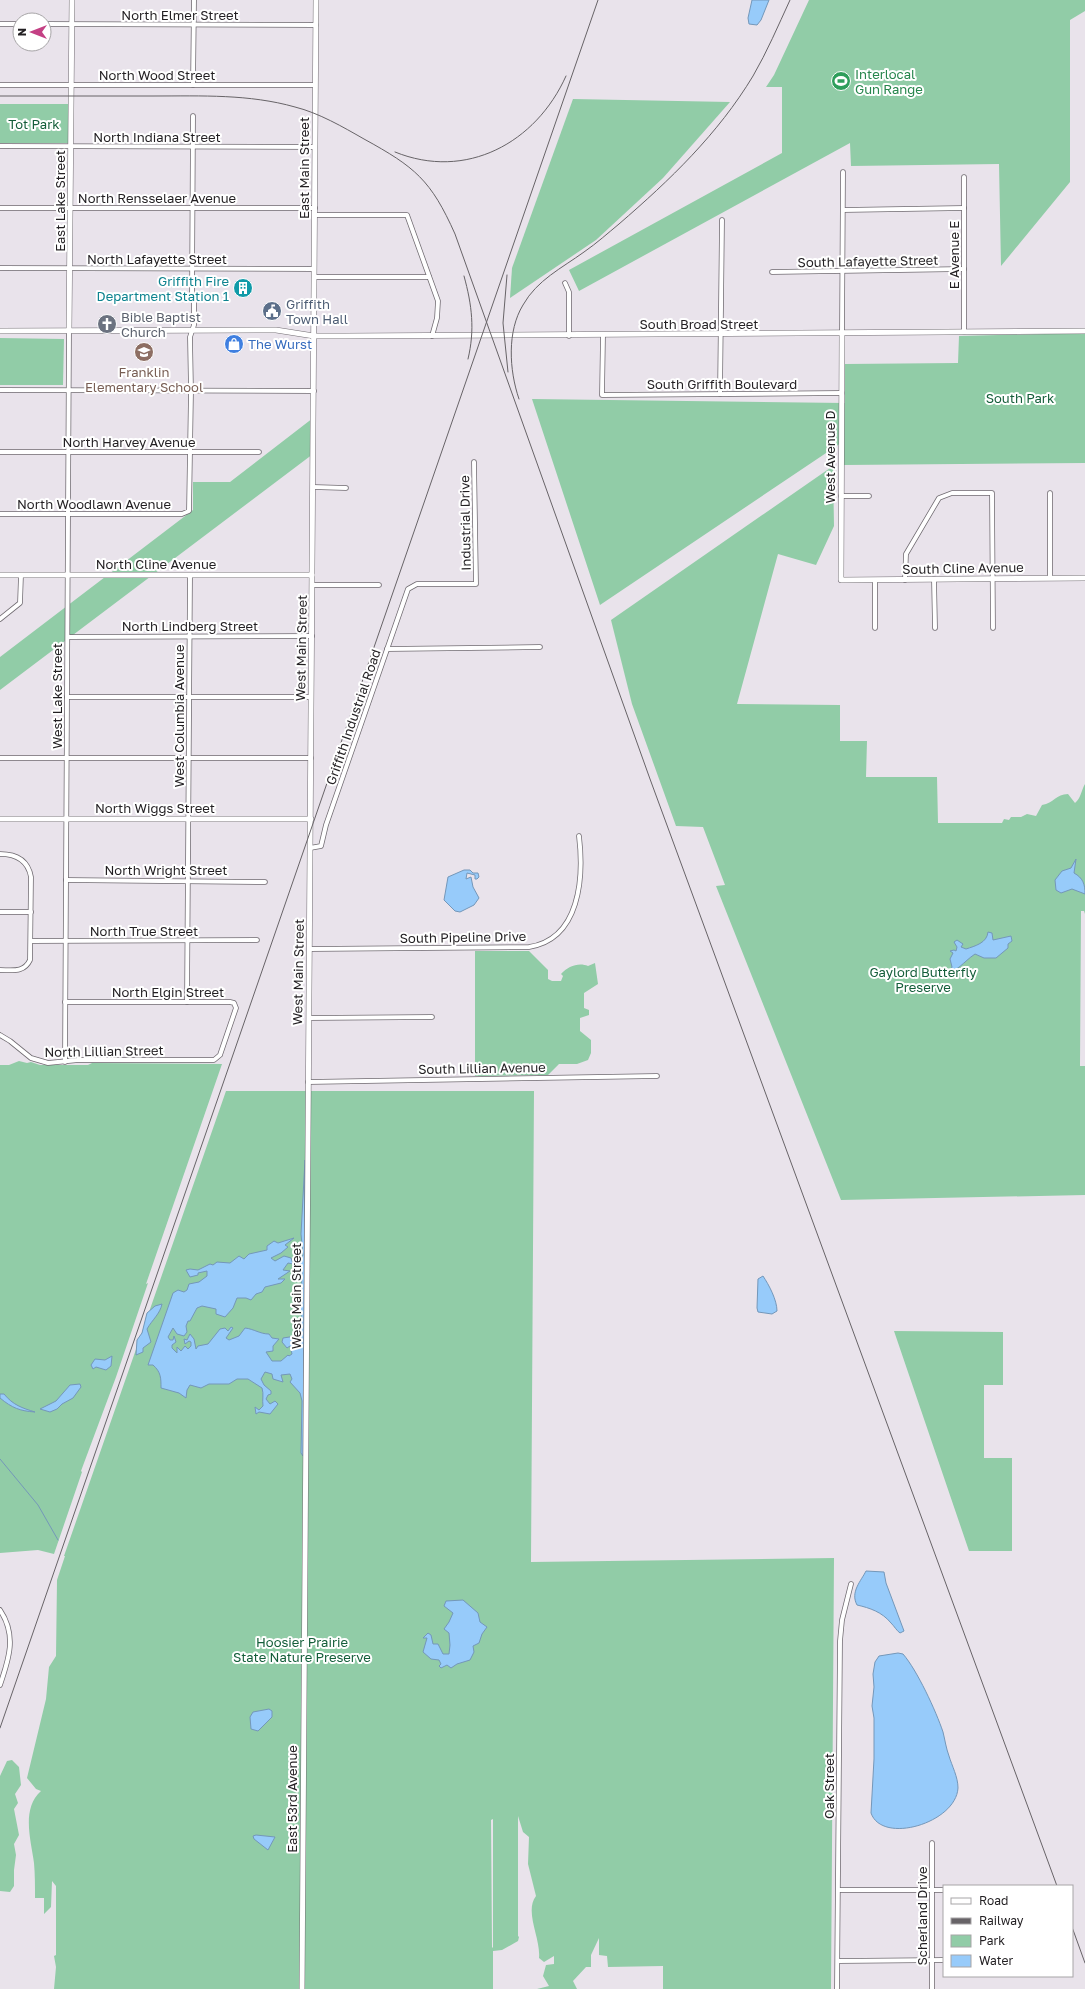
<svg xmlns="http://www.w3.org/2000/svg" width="1085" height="1989" viewBox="0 0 1085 1989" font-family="'Golos Text',sans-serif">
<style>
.green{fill:#91cca7;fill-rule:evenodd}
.water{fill:#97cbfa;stroke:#7497b9}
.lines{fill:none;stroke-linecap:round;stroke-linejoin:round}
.stream{stroke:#7497b9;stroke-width:1}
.minor-casing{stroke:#706b71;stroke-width:5.5}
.tertiary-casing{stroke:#706b71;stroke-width:6}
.minor{stroke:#fff;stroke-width:4}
.tertiary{stroke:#fff;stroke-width:5}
.rail{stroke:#676367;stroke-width:1}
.labels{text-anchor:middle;stroke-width:4;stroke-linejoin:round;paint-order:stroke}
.street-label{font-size:13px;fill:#221f22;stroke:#fff}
.leisure-label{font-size:13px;fill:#27864d;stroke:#fff;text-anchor:start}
.park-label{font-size:13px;fill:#145e3a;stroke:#fff}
.culture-label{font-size:13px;fill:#0d838f;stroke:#fff;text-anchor:end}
.service-label{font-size:13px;fill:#4e5e75;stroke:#fff;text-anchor:start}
.worship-label{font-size:13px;fill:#5b616d;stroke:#fff;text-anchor:start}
.shop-label{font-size:13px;fill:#366cbe;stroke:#fff;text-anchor:start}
.education-label{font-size:13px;fill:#785e54;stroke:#fff}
</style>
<rect width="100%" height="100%" fill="#e9e3eb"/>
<g class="green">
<polygon points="809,0 1085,0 1085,11 1070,20 1070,182 1001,266 999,164 851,166 850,143 579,291 569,270 782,153 782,87 766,87 774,75"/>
<polygon points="573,99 730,102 663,178 596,240 510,298 512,268"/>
<rect x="0" y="104" width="68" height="39"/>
<polygon points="1085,333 1085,463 844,465 844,424 841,443 600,605 532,399 845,403 845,364 958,363 959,336"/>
<polygon points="0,338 64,339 63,385 0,385"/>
<polygon points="313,418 313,454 0,690 0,657 193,510 193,482 230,482"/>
<path d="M833,466L834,526L816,565L778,554L737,704L840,705V741H867L866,777H937L938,823H1002L1004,819L1009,820L1011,817H1021L1027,814L1036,816L1042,805C1054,803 1056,794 1068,794L1075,803C1081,798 1081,791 1085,784V914L1084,911H1081L1080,1066H1085V1195L841,1200L716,886L725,885L703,827L676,826L632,704L611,620Z"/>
<path d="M475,951H529L548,970V979L552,981H561L563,976L561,974C568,966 579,962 588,966L595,963L598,984L584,993V1008L589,1010V1015L580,1018V1031L591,1040V1053L588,1060L577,1064H559L548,1075L475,1076Z"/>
<polygon points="19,1061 27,1063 31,1062 40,1065 88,1065 92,1063 222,1064 146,1284 148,1283 116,1377 81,1471 82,1472 54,1554 38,1550 0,1553 0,1065 9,1065"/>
<path d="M226,1091H534L531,1562L834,1558L831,1989H663V1966L608,1967L607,1956L599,1955V1938L591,1955V1967H586L573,1981L577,1989H537L549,1986L543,1976L546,1965L554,1964V1956L544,1962L539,1958C541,1938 524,1912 536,1896L528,1864L529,1837L523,1832L518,1816V1936L519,1937L518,1941L502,1950L493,1951V1989H54L56,1967L54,1956L56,1955V1886L52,1881L51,1907L44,1914V1898H35C35,1886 35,1874 34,1863C31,1840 21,1809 41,1791L36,1789L27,1778L46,1699L49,1667L56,1656L57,1580L65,1556H64ZM493,1819V1947L492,1948L491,1820Z"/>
<polygon points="894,1331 1003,1332 1003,1385 984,1385 984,1458 1012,1458 1012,1551 969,1551"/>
<polygon points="12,1760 19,1767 21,1785 15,1794 18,1803 14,1809 19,1835 14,1844 16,1855 14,1870 14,1886 10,1892 0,1891 0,1776 7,1761"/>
</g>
<g class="water">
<polygon points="752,0 769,0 761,20 757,25 749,24 748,18"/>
<path d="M1076,859L1074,873C1083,878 1085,884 1085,894L1072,889L1061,893L1056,890L1055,880L1062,871L1071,868Z"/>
<polygon points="464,870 470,870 473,873 478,873 479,877 477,879 475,879 475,875 467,873 466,879 471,877 473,887 479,898 474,905 460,912 455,911 444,900 448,877"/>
<path d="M988,932L992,933L993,940L1011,936L1012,941L1008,944V948L996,958H984L975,954C963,962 958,972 943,974L950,971L952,967L950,959L953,953L950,951L954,950L956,951L957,947L954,942L957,940L963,944L961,947L966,949C975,946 987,943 988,932Z"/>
<path d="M305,1160L303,1456L301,1453L302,1401L300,1393L290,1382L292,1379L290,1374L281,1375L283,1382L273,1379L272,1374L265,1372L261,1379L264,1385L271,1391V1394L268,1395L266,1399L270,1404L275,1401L278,1404L270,1414L259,1412L256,1414L255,1407L259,1410L263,1406C262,1400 264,1394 262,1388L248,1379H237L229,1384H209L201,1388L190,1385L187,1390L186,1398L179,1393L161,1388C161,1378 161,1372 153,1365H148L173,1293L178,1290L184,1292L187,1290L189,1284L199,1282L207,1276V1271L198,1273V1275L190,1277L186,1270L190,1269L198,1270L210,1264L213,1265L217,1262L230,1263L239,1256L244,1259L249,1254L267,1250V1246L274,1241L278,1243L294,1238L285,1245L288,1247L281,1253L271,1258L275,1261L284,1256L291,1258L293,1264L288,1263L283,1270L290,1271L278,1279H285L281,1283L265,1287L262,1292L256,1294L251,1300L246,1298H237L233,1308L225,1317L216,1314V1309L202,1306L197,1308L190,1321H188L186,1326L187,1332L184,1336L177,1334L173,1328L168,1337L170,1340H173L174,1336L176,1342L172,1345V1348L177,1353V1347L181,1351L185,1346L188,1349L191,1346V1342L189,1341L185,1344L184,1339L187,1340L190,1334L194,1339L196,1349L198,1346L208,1344L220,1329L225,1328L228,1331L231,1327L233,1328L226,1338L229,1340L239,1336L245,1328C254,1329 260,1334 269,1334L272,1338L279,1339L273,1346V1351L266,1352L272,1361H281L288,1355L289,1356L292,1354L290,1346L287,1348L282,1342L283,1338L296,1336C304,1323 302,1316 299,1303L301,1299L302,1273L300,1262L303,1255L301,1234Z"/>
<path d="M763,1276C769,1285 777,1300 777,1311L772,1314L758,1312L757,1308L758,1279Z"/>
<path d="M162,1304C160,1314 152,1320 147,1329L151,1342L143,1348V1352L136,1355L137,1340L142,1333L147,1313L155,1306Z"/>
<polygon points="112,1356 111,1366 106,1370 96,1367 93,1369 91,1365 95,1359 105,1360"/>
<polygon points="80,1384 81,1387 73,1398 62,1404 57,1409 50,1412 40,1409 56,1401 70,1385"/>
<path d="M0,1394H4C13,1405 22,1408 35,1412C20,1411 12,1408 0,1398Z"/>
<path d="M866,1571L884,1572L886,1583L904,1631L900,1633C896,1630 895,1627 891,1623C882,1612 870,1608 857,1605C850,1592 861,1581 866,1571Z"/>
<polygon points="463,1600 478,1613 480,1622 487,1627 482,1634 479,1643 473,1646 474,1652 470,1660 457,1664 451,1668 447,1665 441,1668 439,1666 441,1664 439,1660 431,1659 423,1652 427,1638 423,1638 428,1633 431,1635 433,1644 438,1644 443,1654 449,1654 450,1645 449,1633 444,1629 449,1622 453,1613 444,1606 446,1601"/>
<path d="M898,1653L903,1654C917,1670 936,1711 943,1732C945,1740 946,1748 949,1756C952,1766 958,1777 958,1788C956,1823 882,1845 871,1813L874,1759V1718L872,1706L874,1687L873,1674L875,1662L879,1656Z"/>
<polygon points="269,1709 272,1711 272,1717 258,1731 251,1729 250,1717 253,1712"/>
<polygon points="256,1835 275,1837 268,1850 254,1839 253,1836"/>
</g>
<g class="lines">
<polyline class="stream" points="0,1459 38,1505 58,1540"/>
<g class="minor-casing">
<g id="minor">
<polyline points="0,24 20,24"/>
<polyline points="44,24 316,25"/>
<polyline points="0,85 315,85"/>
<polyline points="193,85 194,0"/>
<polyline points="0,146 315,147"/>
<polyline points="0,208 315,208"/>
<polyline points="843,210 964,208"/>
<polyline points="315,215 407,215 438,301 437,318 432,336"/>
<polyline points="0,268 314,269"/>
<polyline points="772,272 964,269"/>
<polyline points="314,277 429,277"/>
<polyline points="565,283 569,292 569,336"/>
<polyline points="964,332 964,177"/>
<polyline points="842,334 843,172"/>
<polyline points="603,335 602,395 842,393"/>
<polyline points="0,390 314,391"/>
<polyline points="720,394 722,220"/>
<polyline points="0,452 259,452"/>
<polyline points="313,487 346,488"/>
<polyline points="1050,493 1050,578"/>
<polyline points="841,496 869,496"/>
<polyline points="0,514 182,514 189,511 191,391 190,337 194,325 194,302 192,296 193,116"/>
<polyline points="934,579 935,628"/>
<polyline points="875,580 875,628"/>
<polyline points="905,580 906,554 939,498 952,493 992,493 993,628"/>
<polyline points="313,585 379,585"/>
<polyline points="0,619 20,603 21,575"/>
<polyline points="68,637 312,636"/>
<polyline points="387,649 540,647"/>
<polyline points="67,697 311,697"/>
<polyline points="0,758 311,758"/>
<polyline points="310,848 321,846 326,825 408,589 417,584 476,584 474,462"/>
<path d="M0,854C16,854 28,860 31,877L30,960C24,973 12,970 0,970"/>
<polyline points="66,880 265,882"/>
<polyline points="0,912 31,912"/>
<polyline points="31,941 257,940"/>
<path d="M310,949L529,947C580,939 584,878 579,836"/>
<polyline points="187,1002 190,575"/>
<polyline points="309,1018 432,1017"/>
<polyline points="0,1035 10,1041 31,1058 48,1063 78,1060 214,1060 220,1055 236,1008 234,1003 230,1002 65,1002"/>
<polyline points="65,1062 69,331"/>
<polyline points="308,1082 657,1076"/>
<path d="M0,1610C17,1635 9,1659 0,1685"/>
<polyline points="839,1890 944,1890"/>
<polyline points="838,1961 944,1960"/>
<polyline points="837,1989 840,1641 842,1620 851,1584"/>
<polyline points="932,1989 932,1843"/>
</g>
</g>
<g class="tertiary-casing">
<g id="tertiary">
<polyline points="0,331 276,330 314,336 345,336 1085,331"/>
<polyline points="69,331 72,0"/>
<polyline points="842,334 841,580 1085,578"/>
<polyline points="0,575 312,575"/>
<polyline points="0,819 311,819"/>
<polyline points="302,1989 316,0"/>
</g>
</g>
<use href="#minor" class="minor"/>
<use href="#tertiary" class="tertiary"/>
<g class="rail">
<path d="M0,96C51,96 103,96 154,96C202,96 249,94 295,107C319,113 343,127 364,139C415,167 431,180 455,234L650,779L1057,1886"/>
<path d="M395,152C466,181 536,143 566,76"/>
<polyline points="507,275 503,323 508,372"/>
<path d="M464,276C472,305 475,330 468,359"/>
<path d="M519,399C509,370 507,331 523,305C537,280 562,268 584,252C597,243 608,233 619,224C670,180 718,134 753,76C767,52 778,26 790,0"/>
<polyline points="0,1728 598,0"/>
<polyline points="1072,1927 1085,1963"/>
</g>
</g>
<defs>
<g id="stadium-disc" transform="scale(1)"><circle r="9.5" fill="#2e9e5b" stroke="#fff"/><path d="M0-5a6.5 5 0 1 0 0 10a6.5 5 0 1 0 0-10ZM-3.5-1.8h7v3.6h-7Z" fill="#fff"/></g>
<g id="building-disc" transform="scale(1)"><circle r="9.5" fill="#0f9aa8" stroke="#fff"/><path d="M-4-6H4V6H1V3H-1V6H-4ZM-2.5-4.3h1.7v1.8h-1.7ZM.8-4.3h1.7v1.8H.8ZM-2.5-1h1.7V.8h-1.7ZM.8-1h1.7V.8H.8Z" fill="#fff"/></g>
<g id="civic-disc" transform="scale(1)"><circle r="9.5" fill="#5c6f8a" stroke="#fff"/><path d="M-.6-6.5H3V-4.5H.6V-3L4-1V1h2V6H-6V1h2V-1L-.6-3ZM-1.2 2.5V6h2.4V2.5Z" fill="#fff"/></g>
<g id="church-disc" transform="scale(1)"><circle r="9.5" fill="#6b7280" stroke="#fff"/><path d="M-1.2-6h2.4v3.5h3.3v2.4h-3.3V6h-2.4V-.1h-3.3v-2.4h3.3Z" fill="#fff"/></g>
<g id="shop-disc" transform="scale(1)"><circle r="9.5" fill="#3f7fe0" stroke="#fff"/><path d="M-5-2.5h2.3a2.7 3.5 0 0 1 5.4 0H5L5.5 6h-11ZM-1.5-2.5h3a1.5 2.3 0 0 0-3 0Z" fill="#fff"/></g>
<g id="school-disc" transform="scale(1)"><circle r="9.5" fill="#8d6e63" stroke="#fff"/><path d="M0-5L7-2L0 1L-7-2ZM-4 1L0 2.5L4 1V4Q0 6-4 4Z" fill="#fff"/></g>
</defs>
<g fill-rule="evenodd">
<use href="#stadium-disc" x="841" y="81"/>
<use href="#building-disc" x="243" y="288"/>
<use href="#civic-disc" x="272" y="311"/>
<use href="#church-disc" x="107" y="324"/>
<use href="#shop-disc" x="234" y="344"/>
<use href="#school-disc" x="144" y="352"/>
</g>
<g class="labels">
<g class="street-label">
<text x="180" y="20">North Elmer Street</text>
<text x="157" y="80">North Wood Street</text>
<text x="157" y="142">North Indiana Street</text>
<text transform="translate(304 168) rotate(-90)" y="5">East Main Street</text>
<text x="157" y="203">North Rensselaer Avenue</text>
<text transform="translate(60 201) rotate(-90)" y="5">East Lake Street</text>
<text transform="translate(954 255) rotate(-90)" y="5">E Avenue E</text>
<text x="157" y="264">North Lafayette Street</text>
<text transform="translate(868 261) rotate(-1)" y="5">South Lafayette Street</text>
<text x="699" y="329">South Broad Street</text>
<text x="722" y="389">South Griffith Boulevard</text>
<text x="129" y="447">North Harvey Avenue</text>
<text transform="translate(830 457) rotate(-90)" y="5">West Avenue D</text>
<text x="94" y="509">North Woodlawn Avenue</text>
<text transform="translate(465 523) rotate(-91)" y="5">Industrial Drive</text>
<text x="156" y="569">North Cline Avenue</text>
<text transform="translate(963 568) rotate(-1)" y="5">South Cline Avenue</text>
<text x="190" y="631">North Lindberg Street</text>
<text transform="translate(301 648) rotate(-89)" y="5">West Main Street</text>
<text transform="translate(57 696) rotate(-90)" y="5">West Lake Street</text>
<text transform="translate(179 716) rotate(-90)" y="5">West Columbia Avenue</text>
<text transform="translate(353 717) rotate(-71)" y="5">Griffith Industrial Road</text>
<text x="155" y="813">North Wiggs Street</text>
<text x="166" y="875">North Wright Street</text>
<text x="144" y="936">North True Street</text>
<text transform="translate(463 937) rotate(-1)" y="5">South Pipeline Drive</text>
<text transform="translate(298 972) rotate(-89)" y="5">West Main Street</text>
<text x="168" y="997">North Elgin Street</text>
<text transform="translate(104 1051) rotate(-1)" y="5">North Lillian Street</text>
<text transform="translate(482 1068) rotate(-1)" y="5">South Lillian Avenue</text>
<text transform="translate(296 1296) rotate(-90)" y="5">West Main Street</text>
<text transform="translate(829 1786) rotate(-90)" y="5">Oak Street</text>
<text transform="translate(292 1799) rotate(-90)" y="5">East 53rd Avenue</text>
<text transform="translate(922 1916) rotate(-90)" y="5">Scherland Drive</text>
</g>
<g class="leisure-label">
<text x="855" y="79">Interlocal<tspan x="855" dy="15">Gun Range</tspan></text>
</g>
<g class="park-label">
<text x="34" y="129">Tot Park</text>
<text x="1020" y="403">South Park</text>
<text x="923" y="977">Gaylord Butterfly<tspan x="923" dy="15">Preserve</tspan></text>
<text x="302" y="1647">Hoosier Prairie<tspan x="302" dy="15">State Nature Preserve</tspan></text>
</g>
<g class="culture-label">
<text x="229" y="286">Griffith Fire<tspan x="229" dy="15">Department Station 1</tspan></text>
</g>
<g class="service-label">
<text x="286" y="309">Griffith<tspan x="286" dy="15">Town Hall</tspan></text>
</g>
<g class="worship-label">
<text x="121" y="322">Bible Baptist<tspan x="121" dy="15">Church</tspan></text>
</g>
<g class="shop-label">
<text x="248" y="349">The Wurst</text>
</g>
<g class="education-label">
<text x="144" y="377">Franklin<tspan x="144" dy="15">Elementary School</tspan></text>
</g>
</g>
<rect x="943" y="1885" width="130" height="92" fill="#ffffff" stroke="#a7a5a7"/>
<rect x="951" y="1898" width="20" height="6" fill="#ffffff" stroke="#a7a5a7"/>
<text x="979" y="1905" font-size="12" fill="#221f22">Road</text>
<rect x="951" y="1918" width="20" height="6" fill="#676367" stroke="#a7a5a7"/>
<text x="979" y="1925" font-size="12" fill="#221f22">Railway</text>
<rect x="951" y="1935" width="20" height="12" fill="#91cca7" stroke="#a7a5a7"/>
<text x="979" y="1945" font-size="12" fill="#221f22">Park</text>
<rect x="951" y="1955" width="20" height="12" fill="#97cbfa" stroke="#a7a5a7"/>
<text x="979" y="1965" font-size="12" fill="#221f22">Water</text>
<g transform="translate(32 32) rotate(270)"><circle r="19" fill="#ffffff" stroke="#a7a5a7"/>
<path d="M0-3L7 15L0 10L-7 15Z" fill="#c44084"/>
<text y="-6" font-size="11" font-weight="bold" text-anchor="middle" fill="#221f22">N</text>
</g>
</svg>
